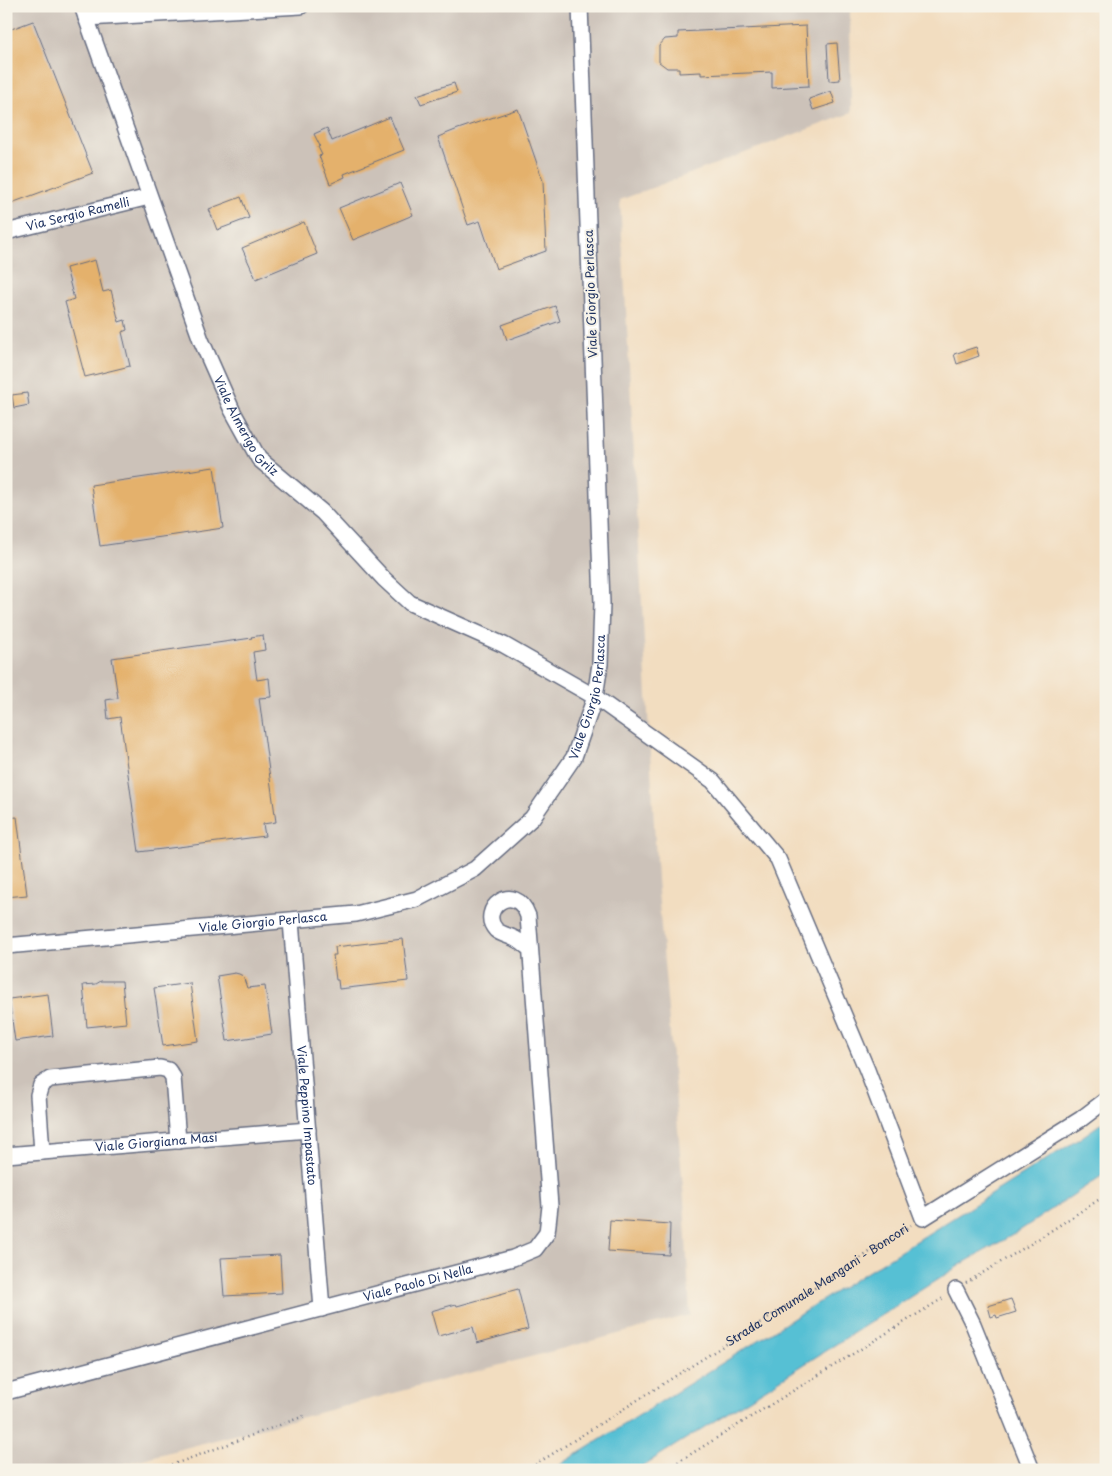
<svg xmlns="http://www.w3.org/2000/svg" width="1112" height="1476" viewBox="0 0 1112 1476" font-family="'Playpen Sans',sans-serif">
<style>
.industrial{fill:#ccc2b9}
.water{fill:#57c0d4;stroke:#397899}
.building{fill:#e4b16c}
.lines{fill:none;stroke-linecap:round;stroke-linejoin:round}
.minor-casing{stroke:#666c80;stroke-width:18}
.path{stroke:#666c80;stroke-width:2.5;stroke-dasharray:1 4;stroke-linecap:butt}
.minor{stroke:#fff;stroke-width:15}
.labels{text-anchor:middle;stroke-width:4;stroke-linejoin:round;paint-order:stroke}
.street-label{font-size:12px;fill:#1b2f5e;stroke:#f7f3e8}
</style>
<rect width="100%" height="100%" fill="#f7f3e8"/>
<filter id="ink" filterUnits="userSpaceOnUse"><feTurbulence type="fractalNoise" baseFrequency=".02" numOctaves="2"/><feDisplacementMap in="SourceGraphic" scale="10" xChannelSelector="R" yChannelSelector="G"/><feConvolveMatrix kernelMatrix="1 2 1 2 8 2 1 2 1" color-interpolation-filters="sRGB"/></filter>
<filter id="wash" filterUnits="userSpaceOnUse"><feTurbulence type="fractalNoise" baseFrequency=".0096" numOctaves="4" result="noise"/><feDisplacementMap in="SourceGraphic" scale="20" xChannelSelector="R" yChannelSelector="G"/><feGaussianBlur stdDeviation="1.12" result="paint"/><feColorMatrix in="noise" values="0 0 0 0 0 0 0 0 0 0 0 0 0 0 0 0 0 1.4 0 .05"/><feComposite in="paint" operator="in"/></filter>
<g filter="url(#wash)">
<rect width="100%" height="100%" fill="#f2ddc0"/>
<polygon class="industrial" points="6,6 850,6 851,113 620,200 657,879 684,1200 690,1315 101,1470 6,1470"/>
<polygon class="water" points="1106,1120 1106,1173 1016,1233 965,1262 767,1388 636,1470 552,1470 1079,1139"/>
<g id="blocks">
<g class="building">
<polygon points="33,21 93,173 6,205 6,31"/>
<polygon points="806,26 809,86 772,88 772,72 701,75 701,72 679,73 679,68 667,68 659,62 659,46 665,39 678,38 678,32"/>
<polygon points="837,43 840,80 829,81 827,44"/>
<polygon points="454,83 457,92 421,104 417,95"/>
<polygon points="831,91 835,103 813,110 809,99"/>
<polygon points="518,109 543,181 546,251 496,269 480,221 468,225 438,137 458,129"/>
<polygon points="390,117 404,150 344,174 345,177 330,184 319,156 322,155 318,147 320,146 314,134 327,128 332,141"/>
<polygon points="400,183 413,215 353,240 339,208"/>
<polygon points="241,197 249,218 217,230 209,209"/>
<polygon points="304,222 317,254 256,279 242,248"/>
<polygon points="95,260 103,292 111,290 119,322 125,320 127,330 122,332 130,366 85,377 65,302 74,299 66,268"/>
<polygon points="555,306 560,321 507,340 502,325"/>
<polygon points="976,347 979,356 957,364 954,354"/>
<polygon points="27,393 29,405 14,408 12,395"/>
<polygon points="214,467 223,528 100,546 91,485"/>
<polygon points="263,635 265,650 253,652 257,680 269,678 271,697 259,698 276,822 263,824 265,836 139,852 120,717 108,719 106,700 118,698 112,658 252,638 251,637"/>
<polygon points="17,817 27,895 6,897 6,818"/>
<polygon points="403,939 408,981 339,989 338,980 336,980 333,955 336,955 335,947"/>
<polygon points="235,973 239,974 243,976 247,988 265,986 272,1034 227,1041 217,976"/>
<polygon points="101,981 122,981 126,1023 87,1027 83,985 96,984"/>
<polygon points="190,983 198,1041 163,1046 154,988"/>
<polygon points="48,994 53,1036 15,1041 9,999"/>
<polygon points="610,1220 670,1224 669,1255 608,1251"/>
<polygon points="280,1255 282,1293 224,1296 221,1258"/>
<polygon points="518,1289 528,1329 477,1343 473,1327 438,1336 431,1311 456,1304 457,1306"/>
<polygon points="1011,1299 1016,1312 997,1318 996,1315 991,1317 988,1306"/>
</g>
</g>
</g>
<g filter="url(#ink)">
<use href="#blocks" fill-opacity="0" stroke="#666c80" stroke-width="1"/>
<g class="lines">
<g class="minor-casing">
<g id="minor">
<path id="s2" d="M82,6L201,340L232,410L259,459L322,512L384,579L410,603L504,645L595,697L713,781L778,859L867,1070L923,1218L1081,1119L1106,1100"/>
<polyline points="86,18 301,6"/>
<path id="s3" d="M6,232L149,197"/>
<path id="s4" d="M291,921L322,1309"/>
<path id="s5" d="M6,946L356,914L417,899L475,869L532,818L574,757L595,697L600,664L602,603L580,6"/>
<polyline points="42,1152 38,1095 41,1085 50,1079 160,1068 168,1070 173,1077 178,1141"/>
<path id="s6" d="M6,1155L308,1130"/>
<polyline points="956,1290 973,1324 1032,1470"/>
<path id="s7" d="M6,1392L513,1258L535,1249L547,1233L550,1206L528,916C515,879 477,910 496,930C502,935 511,936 517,940C522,942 526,946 530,949"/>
</g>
</g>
<g class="path">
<polyline points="966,1283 1029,1245 1106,1195"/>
<polyline points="152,1470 180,1462 304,1416"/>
<path id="s1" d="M527,1470L810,1291L911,1225"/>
<polyline points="665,1470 945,1297"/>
</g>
<use href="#minor" class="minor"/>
</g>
</g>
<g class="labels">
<g class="street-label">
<text dy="4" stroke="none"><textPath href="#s3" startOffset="74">Via Sergio Ramelli</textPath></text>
<text transform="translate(591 294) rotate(-92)" y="4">Viale Giorgio Perlasca</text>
<text dy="4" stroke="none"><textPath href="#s2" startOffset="452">Viale Almerigo Grilz</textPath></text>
<text dy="4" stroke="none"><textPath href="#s5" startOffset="692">Viale Giorgio Perlasca</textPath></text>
<text dy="4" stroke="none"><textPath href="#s5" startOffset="258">Viale Giorgio Perlasca</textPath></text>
<text dy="4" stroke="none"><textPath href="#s4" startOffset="195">Viale Peppino Impastato</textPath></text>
<text dy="4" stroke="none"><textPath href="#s6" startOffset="151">Viale Giorgiana Masi</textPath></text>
<text dy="4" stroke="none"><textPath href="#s7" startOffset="426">Viale Paolo Di Nella</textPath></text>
<text dy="4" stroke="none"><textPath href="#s1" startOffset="344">Strada Comunale Mangani - Boncori</textPath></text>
</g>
</g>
<rect width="1112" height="1476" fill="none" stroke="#f7f3e8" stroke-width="25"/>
</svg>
